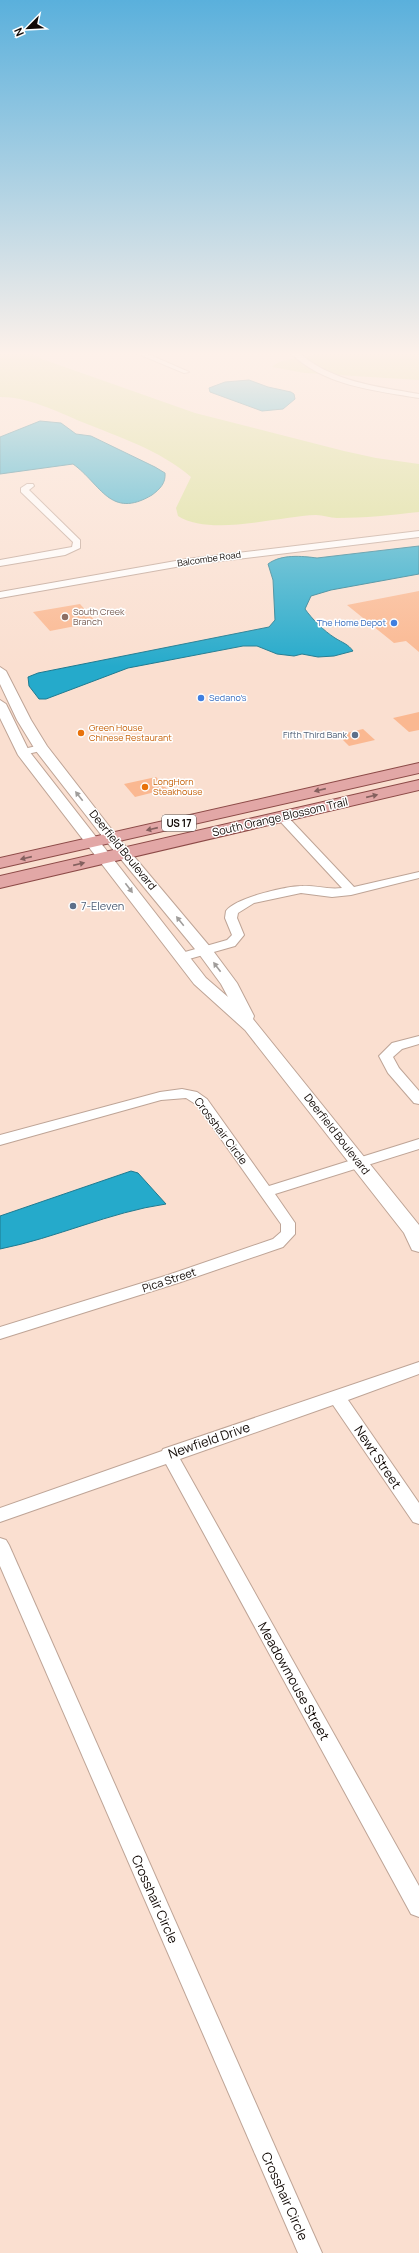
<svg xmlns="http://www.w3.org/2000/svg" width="419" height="2253" viewBox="0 0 419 2253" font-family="Manrope,sans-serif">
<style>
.green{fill:#d6df91}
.water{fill:#25aacb;stroke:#1f7a90}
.building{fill:#fab891}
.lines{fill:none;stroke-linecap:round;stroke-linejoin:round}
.minor-casing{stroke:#bea496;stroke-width:2}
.tertiary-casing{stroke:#bea496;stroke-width:2}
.primary-casing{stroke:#8c4a47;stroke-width:2}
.minor{fill:#fff;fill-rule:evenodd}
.tertiary{fill:#fff;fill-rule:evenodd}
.primary{fill:#e2a7a6;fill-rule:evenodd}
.oneway{fill:#84605e}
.oneway2{fill:#a09d9b}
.education-dot{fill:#8d6e63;stroke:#fff;stroke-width:1.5}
.shop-dot{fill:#3f7fe0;stroke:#fff;stroke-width:1.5}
.food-dot{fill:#e8710a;stroke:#fff;stroke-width:1.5}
.service-dot{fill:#5c6f8a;stroke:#fff;stroke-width:1.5}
.labels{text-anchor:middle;stroke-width:3;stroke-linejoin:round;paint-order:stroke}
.far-street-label{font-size:9px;fill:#110905;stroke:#fff}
.far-education-label{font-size:9px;fill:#785e54;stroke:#fff;text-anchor:start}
.far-shop-label{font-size:9px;fill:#366cbe;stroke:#fff;text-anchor:end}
.far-food-label{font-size:9px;fill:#c56008;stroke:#fff;text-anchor:start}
.far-service-label{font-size:9px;fill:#4e5e75;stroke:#fff;text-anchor:end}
.shield{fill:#fff;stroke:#585350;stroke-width:1}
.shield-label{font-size:10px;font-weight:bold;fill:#110905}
.street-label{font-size:11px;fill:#110905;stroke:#fff}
.service-label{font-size:11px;fill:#4e5e75;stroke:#fff;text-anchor:start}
.near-street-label{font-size:13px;fill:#110905;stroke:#fff}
</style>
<rect width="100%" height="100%" fill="#fadfd0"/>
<g class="green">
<path d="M0,351H29L42,359L195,413L344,451L376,458L419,464V512C392,515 364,518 337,518C330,518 323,515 316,515C278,516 212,537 178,516L176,508L191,477C160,450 119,437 82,422C56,411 28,397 0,397Z"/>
<path d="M318,351H419V380L305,373L272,367C284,355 306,362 318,351Z"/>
</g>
<g class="water">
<polygon points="249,380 268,387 291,392 294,394 295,399 283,409 262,411 210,392 209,388 225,382"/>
<path d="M40,421L61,423L76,434L91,436L155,467L165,473C166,483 160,489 152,495C110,520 101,484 73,464L0,474V437Z"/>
<path d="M419,546V574L331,590L311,596L305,609C312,619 324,631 335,638C343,643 348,644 353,651L334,656L318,657L302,654L294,656L277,654L257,646H243L128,668L46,699H39L29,686L28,677L38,673L269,627L275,620L273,580L268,564C281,554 302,556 317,558Z"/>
<path d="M131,1171L138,1173L166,1204C110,1212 56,1238 0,1249V1216Z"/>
</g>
<g class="building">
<polygon points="419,591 419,652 406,641 394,643 347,605"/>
<polygon points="80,604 96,622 50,631 33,612"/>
<polygon points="419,712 419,730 409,732 393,718"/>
<polygon points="363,729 375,740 349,746 338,735"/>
<polygon points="156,777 167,789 135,797 124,784"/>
</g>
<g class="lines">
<g class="minor-casing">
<g id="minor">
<polygon points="131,351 141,351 189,372 184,373"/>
<path d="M289,351H297C329,381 377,387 419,394V398C376,391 320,385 289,351Z"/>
<polygon points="27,484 33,484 34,486 29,490 80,540 80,548 65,555 0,566 0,560 72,547 73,542 21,492 21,488"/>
<polygon points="41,745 46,748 45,750 23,755 18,752 19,750"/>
<path d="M282,814L286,815L354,887L419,872V878L351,895L332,897L301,893L254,903L238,913L237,918L244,935L235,946L182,961L178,960L176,957L178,954L227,940L232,935L225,918L226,911C235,898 286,886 302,886C315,885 328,890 342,888L278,819L276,817L278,815Z"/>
<polygon points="419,1036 419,1044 402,1049 393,1057 399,1068 419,1091 419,1104 414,1103 388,1073 379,1056 392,1043"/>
<polygon points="182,1089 197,1092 207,1099 269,1186 419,1139 419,1149 275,1194 295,1223 295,1234 283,1247 178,1283 0,1339 0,1327 168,1275 273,1239 281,1232 281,1224 197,1105 186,1098 161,1100 0,1145 0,1135 160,1092"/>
<polygon points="419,1362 419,1374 348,1400 419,1503 419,1524 413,1522 333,1405 180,1459 419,1886 419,1917 411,1914 166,1464 0,1522 0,1508 162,1451 163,1449"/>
<polygon points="0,1538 6,1540 9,1545 322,2253 298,2253 0,1566"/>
</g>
</g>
<g class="tertiary-casing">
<g id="tertiary">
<polygon points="419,531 419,537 187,565 0,598 0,592 187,559"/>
<polygon points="0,667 6,671 31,720 47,746 116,835 211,948 237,983 254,1016 253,1019 419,1225 419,1252 412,1250 404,1233 245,1030 194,984 18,755 0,718 0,700 6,704 29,751 206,978 228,997 221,984 199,954 106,841 36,751 17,720 0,684"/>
</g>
</g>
<g class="primary-casing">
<g id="primary">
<polygon points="419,763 419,773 0,868 0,858"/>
<polygon points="419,780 419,790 0,888 0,876"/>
</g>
</g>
<use href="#minor" class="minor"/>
<use href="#tertiary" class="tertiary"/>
<use href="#primary" class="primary"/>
</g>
<defs><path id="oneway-solid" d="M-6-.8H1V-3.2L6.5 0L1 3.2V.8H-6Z"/></defs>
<g class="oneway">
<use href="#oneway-solid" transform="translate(320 790) rotate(167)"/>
<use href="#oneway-solid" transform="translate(372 796) rotate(-13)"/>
<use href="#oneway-solid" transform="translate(152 829) rotate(167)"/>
<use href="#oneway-solid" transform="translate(26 858) rotate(167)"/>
<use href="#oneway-solid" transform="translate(79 864) rotate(-13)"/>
</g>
<g class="oneway2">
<use href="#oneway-solid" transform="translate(79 796) rotate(-128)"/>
<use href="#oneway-solid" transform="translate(129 888) rotate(53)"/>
<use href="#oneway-solid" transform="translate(180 921) rotate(-129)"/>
<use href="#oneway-solid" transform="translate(217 967) rotate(-127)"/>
</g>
<linearGradient id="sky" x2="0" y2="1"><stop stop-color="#5ab0dc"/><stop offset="0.53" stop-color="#fdf1ea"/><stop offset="1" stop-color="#fdf1ea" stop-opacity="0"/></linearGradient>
<rect width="419" height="667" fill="url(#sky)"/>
<circle class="education-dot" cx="65" cy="617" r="4"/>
<g class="shop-dot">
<circle cx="394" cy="623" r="4"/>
<circle cx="201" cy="698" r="4"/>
</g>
<g class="food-dot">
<circle cx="81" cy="733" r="4"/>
<circle cx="145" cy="787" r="4"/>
</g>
<g class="service-dot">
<circle cx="355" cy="735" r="4"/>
<circle cx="73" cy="906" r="4"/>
</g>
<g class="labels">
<g class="far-street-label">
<text transform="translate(209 559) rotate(-8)" y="3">Balcombe Road</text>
</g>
<g class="far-education-label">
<text x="73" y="615">South Creek<tspan x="73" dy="10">Branch</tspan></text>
</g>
<g class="far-shop-label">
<text x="386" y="626">The Home Depot</text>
<text x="209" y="701" text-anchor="start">Sedano's</text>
</g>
<g class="far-food-label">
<text x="89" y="731">Green House<tspan x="89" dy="10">Chinese Restaurant</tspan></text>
<text x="153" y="785">LongHorn<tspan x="153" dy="10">Steakhouse</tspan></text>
</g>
<g class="far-service-label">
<text x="347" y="738">Fifth Third Bank</text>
</g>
<rect class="shield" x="162" y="815" width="34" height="16" rx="3"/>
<g class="shield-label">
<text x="179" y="827">US 17</text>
</g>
<g class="street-label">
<text transform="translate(280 817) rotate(-13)" y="4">South Orange Blossom Trail</text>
<text transform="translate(123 850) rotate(51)" y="4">Deerfield Boulevard</text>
<text transform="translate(221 1131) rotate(53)" y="4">Crosshair Circle</text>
<text transform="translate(337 1134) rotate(52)" y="4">Deerfield Boulevard</text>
<text transform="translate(169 1280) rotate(-18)" y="4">Pica Street</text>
</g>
<g class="service-label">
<text x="81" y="910">7-Eleven</text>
</g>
<g class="near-street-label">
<text transform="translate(209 1440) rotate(-19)" y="5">Newfield Drive</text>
<text transform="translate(378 1457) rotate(56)" y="5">Newt Street</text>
<text transform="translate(294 1681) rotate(61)" y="5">Meadowmouse Street</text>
<text transform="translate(155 1899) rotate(66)" y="5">Crosshair Circle</text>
<text transform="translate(285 2196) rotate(66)" y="5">Crosshair Circle</text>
</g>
</g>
<g transform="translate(28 28) rotate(246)" stroke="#ffffff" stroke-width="3" paint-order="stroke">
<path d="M0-3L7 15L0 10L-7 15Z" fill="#110905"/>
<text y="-6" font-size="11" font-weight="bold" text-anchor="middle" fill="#110905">N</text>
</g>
</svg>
